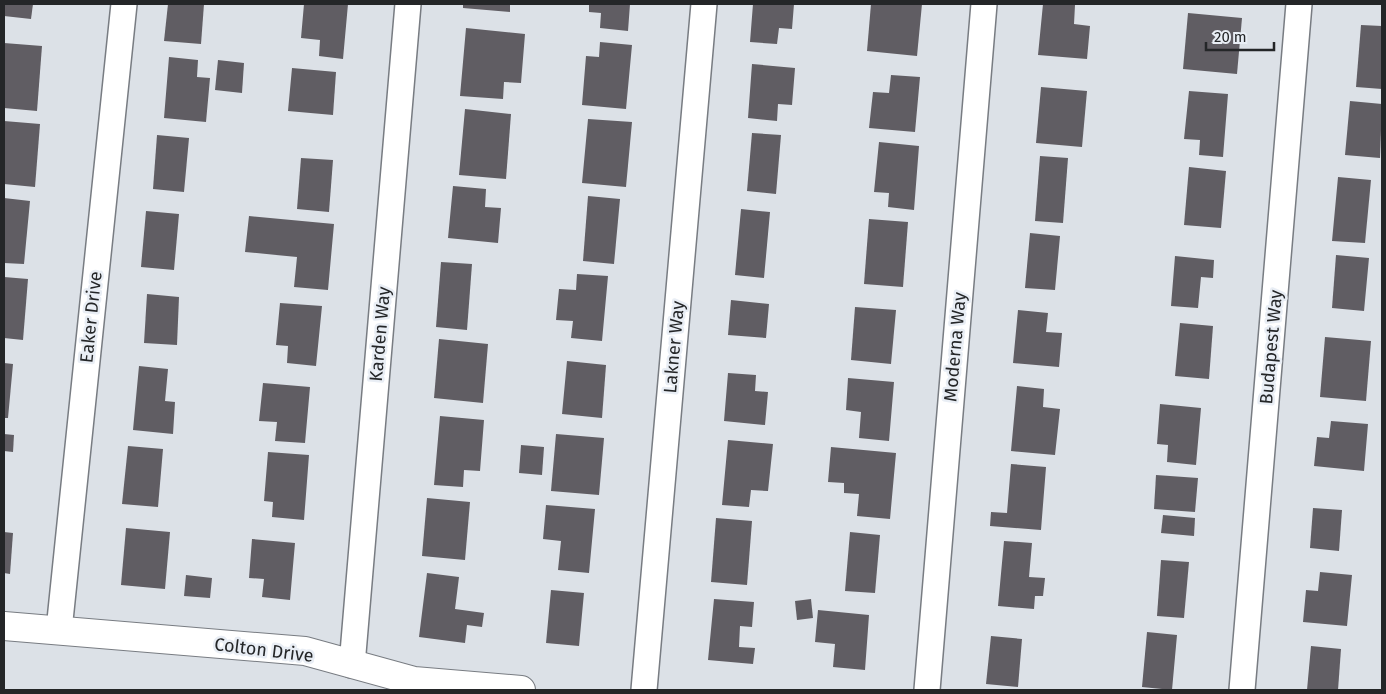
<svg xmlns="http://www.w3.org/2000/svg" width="1386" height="694" viewBox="0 0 1386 694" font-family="'Fira Sans',sans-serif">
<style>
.building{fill:#605d63}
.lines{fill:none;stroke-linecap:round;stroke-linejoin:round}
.minor-casing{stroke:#787c82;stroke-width:28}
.tertiary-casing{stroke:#787c82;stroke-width:30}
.minor{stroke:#fff;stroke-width:25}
.tertiary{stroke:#fff;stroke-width:28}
.labels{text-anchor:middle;stroke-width:5;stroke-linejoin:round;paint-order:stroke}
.street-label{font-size:18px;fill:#242628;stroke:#e9eef5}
</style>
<rect width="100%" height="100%" fill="#dce1e7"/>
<g class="building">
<polygon points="4,4 33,4 31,19 4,16"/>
<polygon points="168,4 204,4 201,44 164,41"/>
<polygon points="304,4 348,4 343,59 319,56 320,40 301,38"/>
<polygon points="463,4 510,4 510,12 463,8"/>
<polygon points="589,4 630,4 628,31 600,28 601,13 589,12"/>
<polygon points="753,4 794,4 792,29 779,28 777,44 750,42"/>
<polygon points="871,4 922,4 917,56 867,51"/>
<polygon points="1043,4 1075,5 1074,24 1090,26 1087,59 1038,55"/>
<polygon points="1188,13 1242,18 1237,74 1183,69"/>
<polygon points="1361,25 1382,26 1382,89 1356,87"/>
<polygon points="466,28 525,34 521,83 504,82 503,99 460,96"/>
<polygon points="600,42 632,45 626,109 582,105 586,56 599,57"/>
<polygon points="4,43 42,46 37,111 4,108"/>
<polygon points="169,57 198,60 197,77 210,78 206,122 164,118"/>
<polygon points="218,60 244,63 242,93 215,90"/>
<polygon points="752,64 795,68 792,105 778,104 777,121 748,118"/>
<polygon points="292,68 336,72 333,115 288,111"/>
<polygon points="891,75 920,77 915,132 869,128 873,92 889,93"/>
<polygon points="1041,87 1087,91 1082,147 1036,143"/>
<polygon points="1189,91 1228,94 1223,157 1199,155 1200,140 1184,139"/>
<polygon points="1350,101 1382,104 1380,158 1345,155"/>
<polygon points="465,109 511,114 506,179 459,175"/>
<polygon points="588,119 632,122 626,187 582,183"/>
<polygon points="4,121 40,124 35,187 4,184"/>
<polygon points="752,133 781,135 776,194 747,191"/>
<polygon points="157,135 189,138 184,192 153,189"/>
<polygon points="879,142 919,146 914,210 888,207 889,193 874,192"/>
<polygon points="1040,156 1068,158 1063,223 1035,221"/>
<polygon points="301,158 333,160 329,212 297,209"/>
<polygon points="1189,167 1226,171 1221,228 1184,225"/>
<polygon points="1338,177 1371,180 1365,243 1332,241"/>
<polygon points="453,186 486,189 485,207 501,208 498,243 448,238"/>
<polygon points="588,196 620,199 614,264 583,261"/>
<polygon points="4,198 30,201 24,264 4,263"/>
<polygon points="741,209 770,212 764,278 735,275"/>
<polygon points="146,211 179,214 174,270 141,267"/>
<polygon points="249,216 334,224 328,290 294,287 297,257 245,252"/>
<polygon points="869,219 908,222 903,287 864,284"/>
<polygon points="1030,233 1060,236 1055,290 1025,288"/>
<polygon points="1336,255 1369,258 1364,311 1332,308"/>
<polygon points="1175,256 1214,260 1213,278 1201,277 1198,308 1171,306"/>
<polygon points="441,262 472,264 467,330 436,327"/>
<polygon points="577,274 608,276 602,341 571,338 573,321 556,320 559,289 576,290"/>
<polygon points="4,277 28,279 23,340 4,338"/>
<polygon points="147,294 179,297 177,345 144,343"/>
<polygon points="731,300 769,304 766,338 728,335"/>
<polygon points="280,303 322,306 316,366 287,363 288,346 276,345"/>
<polygon points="855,307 896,310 891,364 851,360"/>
<polygon points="1018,310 1048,313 1046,332 1062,333 1059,367 1013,363"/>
<polygon points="1180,323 1213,326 1209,379 1175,376"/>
<polygon points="1325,337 1371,341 1366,401 1320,397"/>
<polygon points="439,339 488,344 483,403 434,398"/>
<polygon points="567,361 606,365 602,418 562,414"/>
<polygon points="4,363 13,364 8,418 4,418"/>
<polygon points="139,366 168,369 165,401 175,402 173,434 133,430"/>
<polygon points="728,373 756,375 755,391 768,392 765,425 724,421"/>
<polygon points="848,378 894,382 889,441 859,438 861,412 846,410"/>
<polygon points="263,383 310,387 305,443 275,441 277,422 259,421"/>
<polygon points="1017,386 1044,389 1043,407 1060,409 1055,455 1011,451"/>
<polygon points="1160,404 1201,408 1196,465 1167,462 1168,445 1157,444"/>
<polygon points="440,416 484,420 480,471 464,470 463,487 434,485"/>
<polygon points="1331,421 1368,424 1364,471 1314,466 1317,437 1329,438"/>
<polygon points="4,434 14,435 13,452 4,451"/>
<polygon points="556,434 604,438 599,495 551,491"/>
<polygon points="728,440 773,444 768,491 751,490 749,507 722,505"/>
<polygon points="521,445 544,447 542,475 519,473"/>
<polygon points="128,446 163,449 158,507 122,504"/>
<polygon points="831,447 896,453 890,519 857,516 859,494 844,493 844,483 828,482"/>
<polygon points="268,452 309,455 304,520 272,517 273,502 264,501"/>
<polygon points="1011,464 1046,467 1041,530 990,526 991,512 1007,513"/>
<polygon points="1156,475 1198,478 1195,512 1154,509"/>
<polygon points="427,498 470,502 465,560 422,556"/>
<polygon points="546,505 595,509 589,573 558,570 561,541 543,539"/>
<polygon points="1313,508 1342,510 1339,551 1310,548"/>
<polygon points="1163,515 1195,518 1194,536 1161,533"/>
<polygon points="716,518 752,521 747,585 711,582"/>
<polygon points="126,528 170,532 165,589 121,585"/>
<polygon points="4,532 13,533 10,574 4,573"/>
<polygon points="850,532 880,535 875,593 845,591"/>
<polygon points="252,539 295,543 290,600 262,597 264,579 249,578"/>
<polygon points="1004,541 1032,543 1029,577 1045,578 1043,596 1035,596 1034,609 998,606"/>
<polygon points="1161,560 1189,562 1184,618 1157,616"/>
<polygon points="1320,572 1352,575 1347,626 1303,622 1306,590 1318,591"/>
<polygon points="427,573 459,577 455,609 484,613 482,627 467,625 465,643 419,637"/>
<polygon points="186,575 212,578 210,598 184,596"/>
<polygon points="551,590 584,593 579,646 546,643"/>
<polygon points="714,599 754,602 752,627 740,626 739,647 755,648 753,664 708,660"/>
<polygon points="811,599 813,618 797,620 795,601"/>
<polygon points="818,610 869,615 865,670 833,667 835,644 815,642"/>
<polygon points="1147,632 1177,635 1172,690 1142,687"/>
<polygon points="991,636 1022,639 1018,687 986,684"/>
<polygon points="1311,646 1341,649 1338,690 1307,690"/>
</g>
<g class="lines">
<g class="minor-casing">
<g id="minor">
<polyline points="59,630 124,4"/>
<polyline points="352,665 408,4"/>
<polyline points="644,690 704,4"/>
<polyline points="927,690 984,4"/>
<polyline points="1242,690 1299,4"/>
</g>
</g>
<g class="tertiary-casing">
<polyline id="tertiary" points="4,626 305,651 414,681 521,690"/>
</g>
<use href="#minor" class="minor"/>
<use href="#tertiary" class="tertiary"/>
</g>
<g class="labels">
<g class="street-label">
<text transform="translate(91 317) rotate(-84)" y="6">Eaker Drive</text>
<text transform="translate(380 334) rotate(-85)" y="6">Karden Way</text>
<text transform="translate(674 347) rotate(-85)" y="6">Lakner Way</text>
<text transform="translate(955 347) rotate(-85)" y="6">Moderna Way</text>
<text transform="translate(1271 347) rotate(-85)" y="6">Budapest Way</text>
<text transform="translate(264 650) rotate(7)" y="6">Colton Drive</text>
</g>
</g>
<rect width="1386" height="694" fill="none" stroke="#242628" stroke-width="10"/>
<path d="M1206 42v8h68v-8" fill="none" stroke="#242628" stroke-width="2.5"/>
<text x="1214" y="42" font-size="15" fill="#242628" stroke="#e9eef5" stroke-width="4" paint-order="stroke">20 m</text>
</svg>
